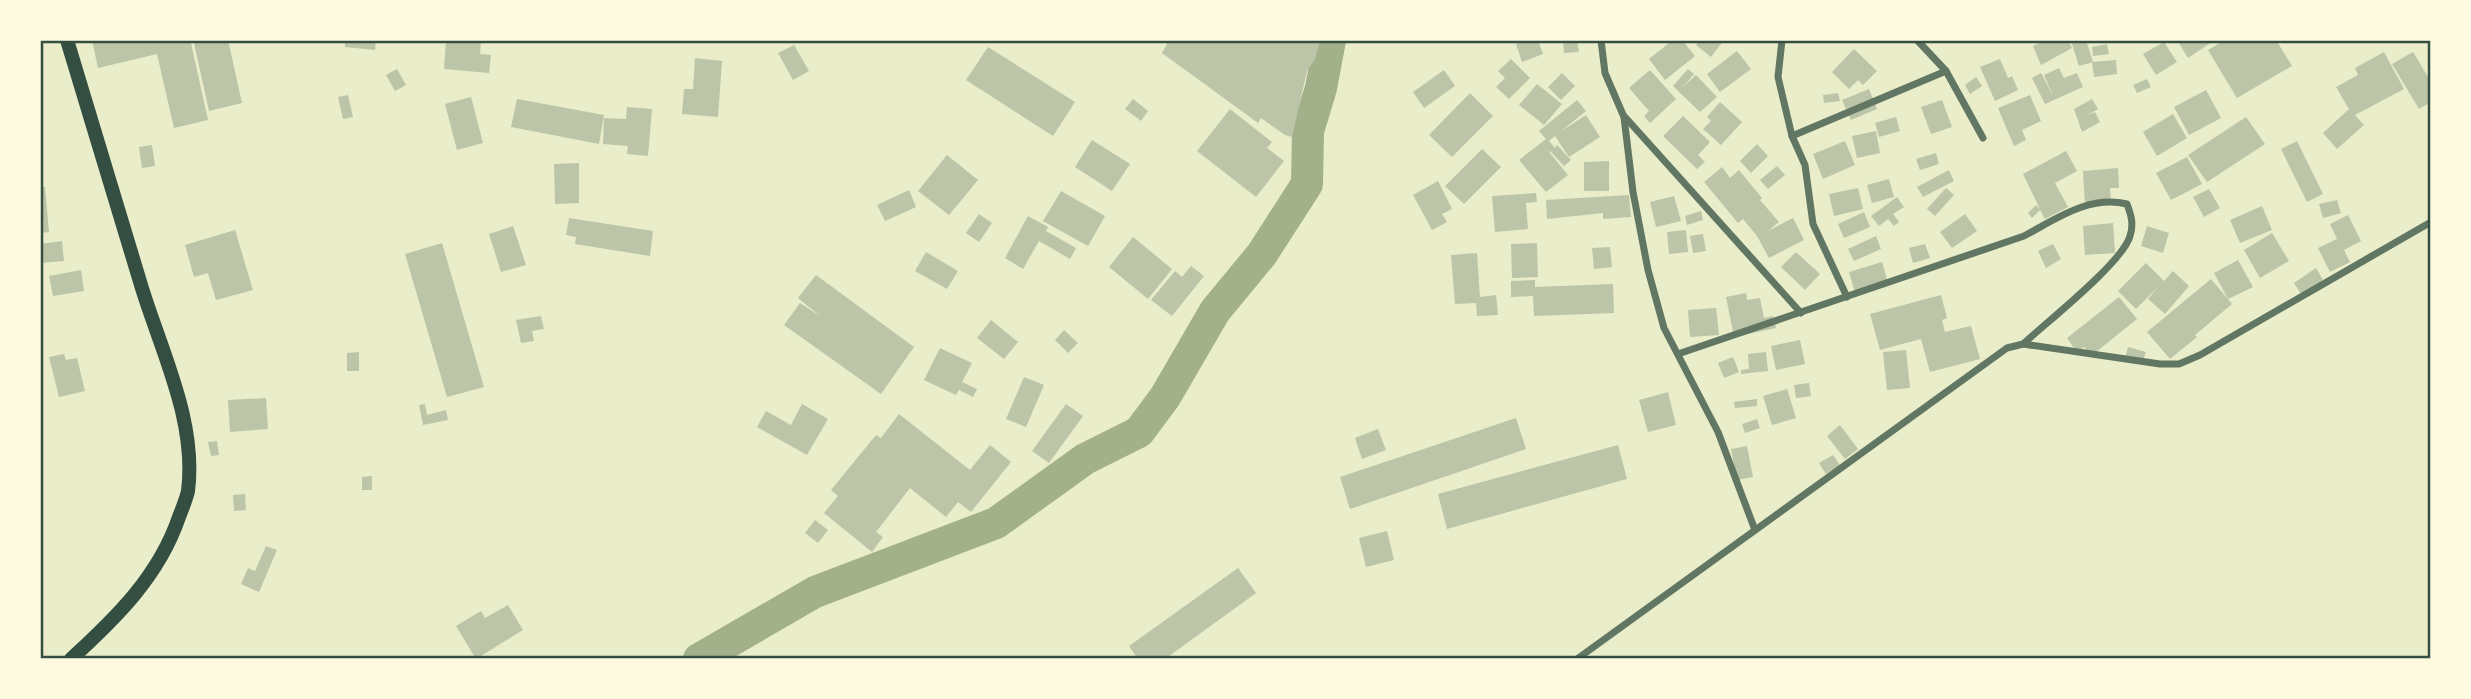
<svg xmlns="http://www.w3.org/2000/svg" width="2471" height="699" viewBox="0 0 2471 699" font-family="'Asap Condensed',sans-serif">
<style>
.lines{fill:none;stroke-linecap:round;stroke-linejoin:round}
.river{stroke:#a3b18a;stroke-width:32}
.building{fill:#bcc5a7}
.minor{stroke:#617663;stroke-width:7}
.secondary{stroke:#344e41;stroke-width:14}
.neatline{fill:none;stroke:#344e41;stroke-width:2.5}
</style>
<rect width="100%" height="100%" fill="#e9edc9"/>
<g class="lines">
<polyline class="river" points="699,659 815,592 996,523 1085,459 1139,432 1165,397 1215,311 1262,254 1307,184 1308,131 1321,88 1330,40"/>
</g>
<g class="building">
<polygon points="92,40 228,40 242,103 209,111 194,43 191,43 208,120 174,128 157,54 98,68"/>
<polygon points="345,40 376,40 375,50 345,47"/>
<polygon points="446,40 481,40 480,54 491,55 489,73 444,69"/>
<polygon points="1169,40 1320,40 1315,59 1307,71 1292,137 1285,135 1261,118 1258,123 1162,53"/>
<polygon points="1526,40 1538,40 1543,54 1522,62 1516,44"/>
<polygon points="1563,40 1577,40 1579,52 1564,53"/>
<polygon points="1673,40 1682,40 1695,56 1665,80 1649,59"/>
<polygon points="1700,40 1724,40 1711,57 1696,45"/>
<polygon points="2046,40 2068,40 2072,48 2041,65 2033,46"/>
<polygon points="2074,40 2086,40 2093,62 2079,66 2071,41"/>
<polygon points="2177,40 2215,40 2188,58"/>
<polygon points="2225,40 2276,40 2292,66 2237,98 2208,50"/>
<polygon points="2164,42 2177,62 2156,75 2143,54"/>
<polygon points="2107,44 2109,54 2093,56 2092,47"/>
<polygon points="794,45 809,71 793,80 778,53"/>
<polygon points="988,47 1075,102 1053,136 966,80"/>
<polygon points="1854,49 1877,71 1863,85 1858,80 1849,89 1832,72"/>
<polygon points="1737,51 1751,69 1720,92 1707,74"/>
<polygon points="2384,52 2404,89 2355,115 2364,125 2337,149 2323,133 2349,109 2336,87 2358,75 2355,68"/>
<polygon points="2413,52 2431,82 2431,102 2419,109 2392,64"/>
<polygon points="695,58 722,61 718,117 682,114 684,89 693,89"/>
<polygon points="1511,59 1530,78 1509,99 1496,87 1505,78 1498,71"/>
<polygon points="2000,59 2008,78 2012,76 2018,90 1995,101 1980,67"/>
<polygon points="2116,60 2117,74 2094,77 2092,62"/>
<polygon points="2059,68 2064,78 2077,73 2083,87 2045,104 2032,78 2041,73 2053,96 2044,75"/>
<polygon points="397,69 406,85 395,91 386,75"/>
<polygon points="1688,69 1694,74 1683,87 1696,75 1717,97 1700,112 1673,86"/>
<polygon points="1444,70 1455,86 1424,108 1413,92"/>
<polygon points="1650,70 1676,99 1650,123 1644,116 1649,111 1629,88"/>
<polygon points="1562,73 1575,86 1561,100 1548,87"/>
<polygon points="1976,77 1982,86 1970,94 1965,85"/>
<polygon points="2147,79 2151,87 2137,93 2133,85"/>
<polygon points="1537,84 1562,104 1544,125 1519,105"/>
<polygon points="1869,89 1877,109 1851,120 1842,100"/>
<polygon points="2206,90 2221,118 2189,135 2174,107"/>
<polygon points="1470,93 1493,116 1452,157 1429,135"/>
<polygon points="1838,93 1840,101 1824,103 1823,95"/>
<polygon points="348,95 353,117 343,119 338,97"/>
<polygon points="2030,95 2041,121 2022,130 2026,140 2014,146 1998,108"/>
<polygon points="471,97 483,143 457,150 445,104"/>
<polygon points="517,99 604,115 599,144 511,127"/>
<polygon points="1133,99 1148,111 1141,121 1125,109"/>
<polygon points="2092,99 2098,109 2086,116 2095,112 2100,122 2082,132 2074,109"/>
<polygon points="1577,100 1586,111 1560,132 1586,115 1600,137 1569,157 1555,136 1549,141 1555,148 1557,145 1571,160 1564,166 1550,151 1549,152 1568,175 1546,192 1519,160 1546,139 1539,131"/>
<polygon points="1942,100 1952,127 1931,134 1921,107"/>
<polygon points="1720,102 1742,122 1721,145 1703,129 1711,121 1707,117"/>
<polygon points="627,107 652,109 648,156 627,154 628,146 603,144 604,118 626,119"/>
<polygon points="1230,109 1272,142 1267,148 1284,161 1256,197 1197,151"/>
<polygon points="2173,114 2187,138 2157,156 2143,132"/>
<polygon points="1683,116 1710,142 1698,155 1705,162 1697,169 1663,136"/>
<polygon points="1896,117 1900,131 1879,137 1875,123"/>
<polygon points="2246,117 2265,144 2207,182 2188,155"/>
<polygon points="1876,131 1880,153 1857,158 1852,136"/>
<polygon points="1092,140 1130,164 1112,191 1075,167"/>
<polygon points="1845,141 1855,165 1823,179 1813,154"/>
<polygon points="2297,141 2323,194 2307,202 2281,149"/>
<polygon points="1757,144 1768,156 1751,173 1740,161"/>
<polygon points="152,145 155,166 142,168 139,147"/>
<polygon points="1482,149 1501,167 1464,204 1445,186"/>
<polygon points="2066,151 2077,171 2055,183 2068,207 2045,219 2040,210 2032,218 2028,213 2036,205 2040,209 2023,174"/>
<polygon points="1936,153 1939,164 1920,170 1916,159"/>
<polygon points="947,155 978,180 949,215 918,191"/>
<polygon points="2187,157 2202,184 2171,200 2156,173"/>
<polygon points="1609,161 1609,191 1584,191 1584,162"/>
<polygon points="579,163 579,203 555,204 554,164"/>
<polygon points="1777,166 1785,175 1768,189 1760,180"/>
<polygon points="1722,167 1730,178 1739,170 1762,198 1760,200 1779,222 1768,231 1793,218 1804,240 1769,258 1757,236 1743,219 1738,223 1704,182"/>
<polygon points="2118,168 2119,188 2110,188 2111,203 2085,205 2083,171"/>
<polygon points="1949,170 1954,181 1923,197 1917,187"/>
<polygon points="1889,179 1894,197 1872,203 1867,185"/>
<polygon points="1438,181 1452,209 1442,214 1447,222 1432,230 1413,195"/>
<polygon points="40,187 45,187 49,232 40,233"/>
<polygon points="1858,188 1863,209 1834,216 1829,194"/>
<polygon points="1946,188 1954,195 1935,216 1927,209"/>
<polygon points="2209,189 2220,208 2204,217 2193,197"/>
<polygon points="909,190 916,207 885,221 877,205"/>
<polygon points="1061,191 1105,216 1088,246 1043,221"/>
<polygon points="1536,193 1537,202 1526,203 1528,229 1495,232 1492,196"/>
<polygon points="1629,195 1631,217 1603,219 1603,213 1547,219 1546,200"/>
<polygon points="1674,196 1681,221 1656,227 1650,202"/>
<polygon points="1897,197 1904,207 1893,214 1899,222 1894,226 1888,219 1879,226 1871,216"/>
<polygon points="2337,200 2341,213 2323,218 2319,204"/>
<polygon points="2262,206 2272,230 2240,243 2230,220"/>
<polygon points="1701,211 1703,220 1687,225 1685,216"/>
<polygon points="1864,212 1870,227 1844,238 1838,224"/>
<polygon points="979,214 992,223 979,242 966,233"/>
<polygon points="1965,214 1977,231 1952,248 1940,232"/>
<polygon points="2348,215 2361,241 2344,250 2350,262 2330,272 2318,248 2337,239 2330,224"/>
<polygon points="1028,216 1048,227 1046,231 1076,248 1070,259 1039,241 1023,269 1005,258"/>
<polygon points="569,218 653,231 650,256 575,244 576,237 566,235"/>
<polygon points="2113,223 2115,253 2085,255 2083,226"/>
<polygon points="513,226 526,265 501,272 489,234"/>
<polygon points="2147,226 2169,233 2163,253 2141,246"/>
<polygon points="235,230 253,290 216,300 208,273 194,277 185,245"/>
<polygon points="1686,230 1688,252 1669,254 1667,232"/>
<polygon points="2272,233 2289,261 2260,278 2244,250"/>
<polygon points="1703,234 1706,251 1693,253 1690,236"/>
<polygon points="1876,236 1881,249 1854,261 1848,249"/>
<polygon points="1133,237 1172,269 1148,299 1109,267"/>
<polygon points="62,241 64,261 40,263 40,244"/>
<polygon points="442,243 484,387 447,397 405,254"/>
<polygon points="1537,243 1538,277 1512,278 1511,244"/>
<polygon points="1925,244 1930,258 1913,263 1909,248"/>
<polygon points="2053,244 2061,259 2046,268 2038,251"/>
<polygon points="1610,247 1612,267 1594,269 1592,248"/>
<polygon points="926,252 958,271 947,289 915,271"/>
<polygon points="1796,252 1820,274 1805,290 1781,267"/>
<polygon points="1477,253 1480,297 1496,295 1498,315 1477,316 1476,303 1455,304 1451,255"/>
<polygon points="2238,260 2253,287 2228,299 2214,273"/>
<polygon points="1882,262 1888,283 1855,293 1849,272"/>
<polygon points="2146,263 2164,281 2173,271 2189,286 2165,314 2148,299 2158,287 2136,309 2118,291"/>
<polygon points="1191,266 1204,276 1172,316 1151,300 1175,271 1182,277"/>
<polygon points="2316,268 2323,280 2301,294 2294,283"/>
<polygon points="81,270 84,291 53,296 49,276"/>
<polygon points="816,275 914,347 881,394 784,325 800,303 820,316 798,298"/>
<polygon points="2211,279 2232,304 2195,335 2197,337 2170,359 2147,332"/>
<polygon points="1535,280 1535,287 1613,284 1614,313 1534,316 1533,296 1511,297 1511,281"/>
<polygon points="1746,293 1747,300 1760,298 1764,318 1773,316 1776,328 1734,337 1726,297"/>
<polygon points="1941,295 1947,318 1942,320 1945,332 1971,326 1980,359 1930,372 1921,339 1880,350 1870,314"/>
<polygon points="2119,297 2137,319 2091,356 2084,347 2077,352 2067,338"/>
<polygon points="1716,308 1719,335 1690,337 1688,310"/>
<polygon points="541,316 544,329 532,331 534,341 521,343 516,320"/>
<polygon points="991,320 1018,342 1004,359 977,338"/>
<polygon points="1064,330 1078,343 1068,353 1055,340"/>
<polygon points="1800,340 1805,364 1776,370 1771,346"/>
<polygon points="2128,347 2146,352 2142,363 2125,359"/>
<polygon points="940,348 972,363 962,382 977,389 973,397 959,390 956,395 924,380"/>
<polygon points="1906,350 1910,388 1887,390 1883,352"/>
<polygon points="359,352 359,371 347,371 347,353"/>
<polygon points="1766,352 1768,371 1741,374 1741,370 1749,369 1748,354"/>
<polygon points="64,354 66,360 77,358 85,391 59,397 49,357"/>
<polygon points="1733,357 1739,372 1724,378 1718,363"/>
<polygon points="1024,377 1044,385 1026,427 1006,419"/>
<polygon points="1809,383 1811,396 1796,398 1794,385"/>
<polygon points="1787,389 1796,418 1772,425 1763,396"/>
<polygon points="1668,392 1676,425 1648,432 1639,400"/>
<polygon points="266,398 268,429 230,432 228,400"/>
<polygon points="1757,399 1757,406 1735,408 1734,402"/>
<polygon points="425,404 427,415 446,410 448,420 423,425 419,405"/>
<polygon points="802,404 828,419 807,455 757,427 766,411 791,425"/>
<polygon points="1066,404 1083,416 1049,463 1032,451"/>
<polygon points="899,414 970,470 990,445 1011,462 971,512 958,502 946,517 910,488 876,532 883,537 872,552 824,513 838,496 831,490 876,435 881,438"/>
<polygon points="1516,418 1526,449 1350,509 1340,477"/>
<polygon points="1757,419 1760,428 1745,433 1742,424"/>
<polygon points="1840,425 1858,449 1845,459 1827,436"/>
<polygon points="1378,429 1386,450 1362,459 1355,438"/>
<polygon points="217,441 219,455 211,456 208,442"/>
<polygon points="1618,445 1627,479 1447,529 1438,494"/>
<polygon points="1747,446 1753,477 1737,480 1731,449"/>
<polygon points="1833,455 1840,465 1826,474 1819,463"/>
<polygon points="372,476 372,490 362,490 362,477"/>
<polygon points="245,494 246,510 234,511 233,495"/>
<polygon points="815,520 828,530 818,543 805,533"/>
<polygon points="1387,531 1394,560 1366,567 1359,538"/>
<polygon points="266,546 277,550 259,592 241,584 248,568 255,571"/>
<polygon points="1238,568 1256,593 1165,659 1138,659 1129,646"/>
<polygon points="508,605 523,630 476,659 456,626 481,611 485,618"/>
</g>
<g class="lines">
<g class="minor">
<polyline points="1601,40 1605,73 1624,117 1633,192 1648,270 1664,328 1718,432 1755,530"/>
<polyline points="1782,40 1778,77 1792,136 1805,165 1813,224 1847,297"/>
<polyline points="1917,40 1946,71 1983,138"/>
<polyline points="1625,117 1801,313"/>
<polyline points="1792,136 1946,71"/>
<path d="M1678,354L2024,236C2056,219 2089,195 2127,204C2131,215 2134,224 2130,236C2123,262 2047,322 2023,344"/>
<polyline points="1577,659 2007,348 2023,344 2160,364 2179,364 2200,355 2431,222"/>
</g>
<path class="secondary" d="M67,40C92,122 116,204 141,285C161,351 197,421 188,491C186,500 182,509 179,517C159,576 116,618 71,659"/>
</g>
<rect width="2471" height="699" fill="none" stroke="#fefae0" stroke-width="84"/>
<rect x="42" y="42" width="2387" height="615" class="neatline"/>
</svg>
